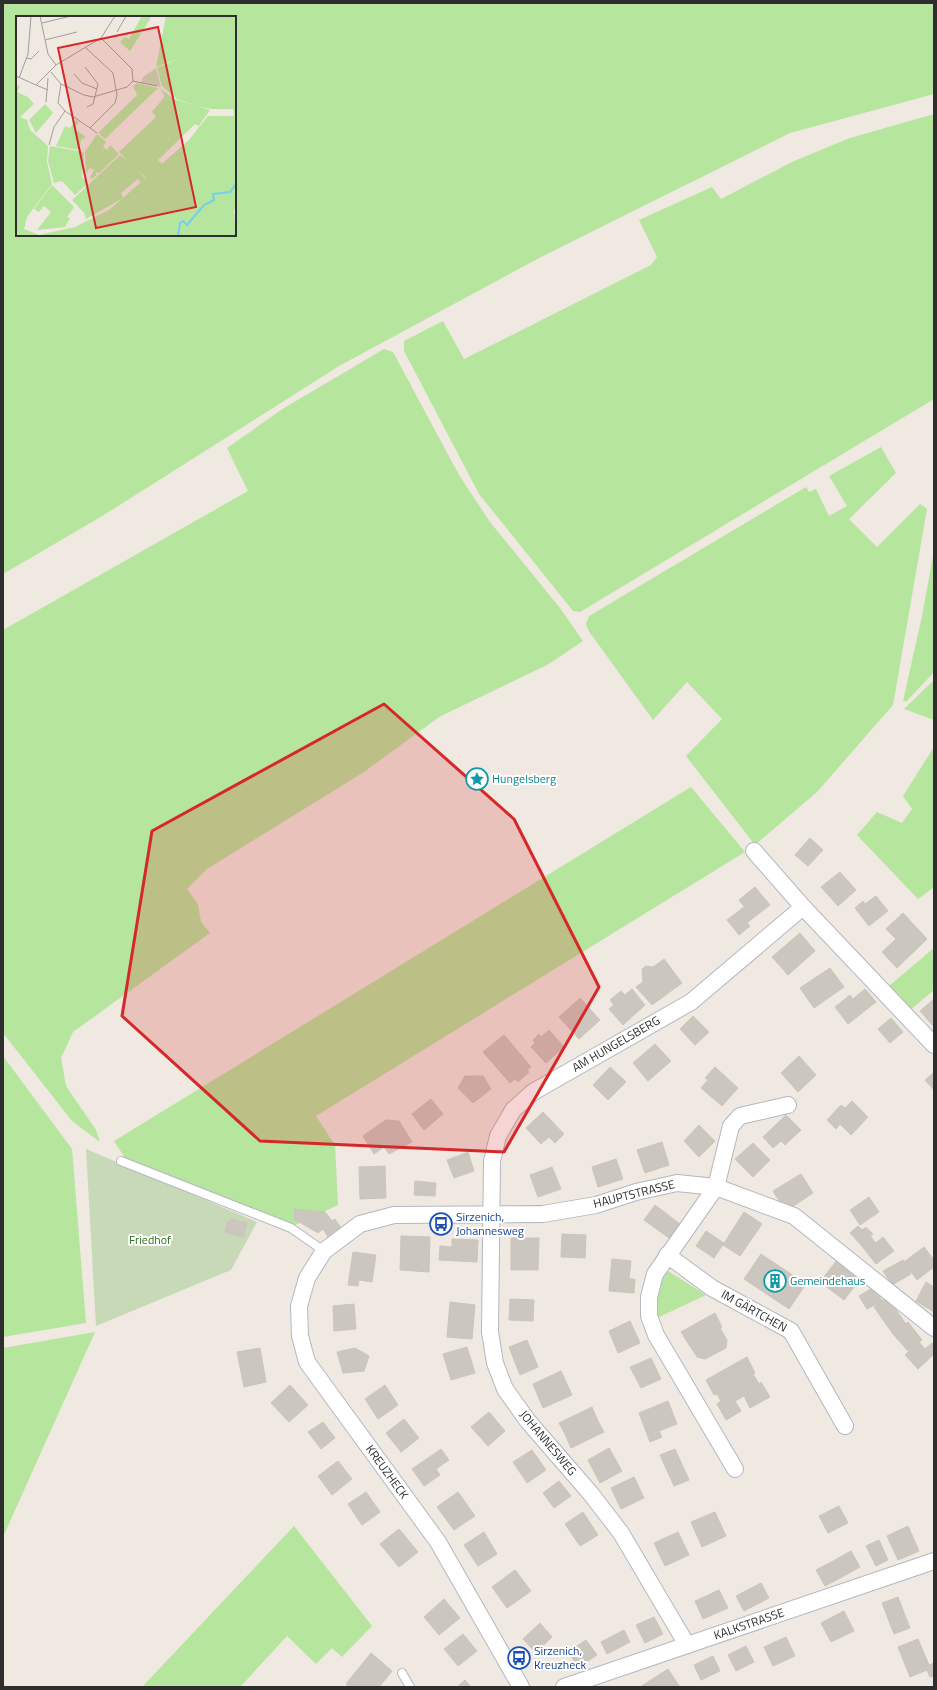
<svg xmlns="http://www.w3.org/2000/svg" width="937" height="1690" viewBox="0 0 937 1690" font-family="'Titillium Web',sans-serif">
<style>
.green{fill:#b6e59e;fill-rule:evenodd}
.cemetery{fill:#c8d9b8}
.building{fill:#cbc7bf;stroke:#cbc5ba}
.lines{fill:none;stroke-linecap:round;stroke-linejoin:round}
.lane-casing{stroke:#b4b7c1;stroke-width:10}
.street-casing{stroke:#b4b7c1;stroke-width:18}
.lane{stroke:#fff;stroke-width:8}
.street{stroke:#fff;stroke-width:16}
.marked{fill:#d62828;fill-opacity:0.2;stroke:#d62828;stroke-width:3;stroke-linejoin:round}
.labels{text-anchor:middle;stroke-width:4;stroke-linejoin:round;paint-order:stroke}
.culture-label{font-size:12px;fill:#0d838f;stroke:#fff;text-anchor:start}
.street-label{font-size:12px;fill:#2e2e2e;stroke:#fff}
.transit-label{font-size:12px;fill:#164399;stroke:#fff;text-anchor:start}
.park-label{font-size:12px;fill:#2c6e1b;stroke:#fff}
.inset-river{fill:none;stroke:#75cff0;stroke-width:2}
.inset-road{fill:none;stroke:#a29e99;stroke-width:1}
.view{fill:#d62828;fill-opacity:0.15;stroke:#d62828;stroke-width:2}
.inset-edge{fill:none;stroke:#2e2e2e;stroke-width:2}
</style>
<rect width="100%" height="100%" fill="#efe9e1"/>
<g class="green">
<path d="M3,3H934V94L790,133L541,257L339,366L104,515L3,574ZM17,17H235V235H17Z"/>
<polygon points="934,114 934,399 580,612 573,611 479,494 404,351 404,341 443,321 464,359 651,265 657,257 639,220 712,187 721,199 794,161 850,138"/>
<polygon points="384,349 393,352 459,475 490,522 560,608 583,641 549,664 439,717 364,772 207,869 187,889 198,904 201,922 210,933 73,1032 61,1058 66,1086 96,1130 100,1142 72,1121 3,1033 3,630 248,491 227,448 284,408"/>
<polygon points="881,447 896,473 849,519 877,547 920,504 927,509 893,705 817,792 755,845 686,756 722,719 687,682 653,720 588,630 586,624 589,616 806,487 809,492 816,489 829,516 847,506 829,476"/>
<polygon points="934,550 934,672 907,701 903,701 922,616"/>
<polygon points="934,680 934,720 904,709"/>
<polygon points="934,747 934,890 933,888 918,899 857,835 877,812 902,823 912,809 903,796"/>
<polygon points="691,787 745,852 316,1116 335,1145 338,1205 293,1226 127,1161 114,1141"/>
<polygon points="934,948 934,990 910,1010 889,986"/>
<polygon points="3,1056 72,1149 86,1323 3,1337"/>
<path d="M668,1271L706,1295L657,1318C652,1302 659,1284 668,1271Z"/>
<polygon points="95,1332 3,1537 3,1348"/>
<polygon points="294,1526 372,1626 342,1657 332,1648 316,1664 287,1636 240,1687 142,1687"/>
</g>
<polygon class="cemetery" points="86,1149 257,1222 231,1270 96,1326"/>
<g class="building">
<polygon points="810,838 823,850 808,866 795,855"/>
<polygon points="840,872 856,890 838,906 821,887"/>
<polygon points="755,887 770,905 753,918 739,900"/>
<polygon points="876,896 888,911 869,926 855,908 863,901 865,904"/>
<polygon points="744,907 753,918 747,923 750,926 739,935 727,920"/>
<polygon points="903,913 927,939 897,968 882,952 896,939 886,929"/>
<polygon points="800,933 815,951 788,975 772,957"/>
<polygon points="664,959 682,983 652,1005 636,987 643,982 642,969 646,966 653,967"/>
<polygon points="830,968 844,987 814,1008 800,988"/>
<polygon points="632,989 645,1005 623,1025 609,1009 614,1005 610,1000 621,991 625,995"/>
<polygon points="865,989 876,1002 848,1024 835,1007 850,995 853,999"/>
<polygon points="580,998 600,1020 579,1039 559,1017"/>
<polygon points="934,999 934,1027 920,1011"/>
<polygon points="693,1016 709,1032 695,1045 680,1029"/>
<polygon points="891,1018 903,1032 890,1043 878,1029"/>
<polygon points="549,1030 564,1047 546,1063 531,1047 535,1043 533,1040 539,1034 541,1037"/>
<polygon points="504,1035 531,1067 527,1070 529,1072 518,1082 515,1079 510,1083 483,1052"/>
<polygon points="655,1044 671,1061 648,1081 633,1063"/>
<polygon points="799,1056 816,1075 798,1092 781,1073"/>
<polygon points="610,1067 626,1082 608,1100 593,1085"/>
<polygon points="715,1067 738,1088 722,1106 701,1088 708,1080 705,1078"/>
<polygon points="934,1072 934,1090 925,1080"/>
<polygon points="465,1076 483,1076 491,1089 473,1103 458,1088"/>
<polygon points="431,1099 443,1114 424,1130 412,1114"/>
<polygon points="852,1101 868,1117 851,1135 840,1124 836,1129 827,1120 841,1105 845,1108"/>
<polygon points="543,1112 564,1134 555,1143 549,1137 541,1144 526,1128"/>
<polygon points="786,1115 801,1130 785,1145 781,1141 773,1148 763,1137"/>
<polygon points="386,1120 399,1121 412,1142 389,1154 384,1147 374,1154 363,1136"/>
<polygon points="699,1125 715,1141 699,1157 684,1141"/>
<polygon points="662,1142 669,1165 645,1173 637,1150"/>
<polygon points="753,1143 770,1160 753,1177 735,1159"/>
<polygon points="468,1152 474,1171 454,1178 447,1160"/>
<polygon points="616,1159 623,1179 598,1187 592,1167"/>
<polygon points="385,1166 386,1198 360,1199 359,1167"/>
<polygon points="552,1167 561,1189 538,1197 530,1175"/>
<polygon points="801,1174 813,1193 786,1211 773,1191"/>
<polygon points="415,1181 436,1183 435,1196 414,1195"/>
<polygon points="869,1197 879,1212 860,1225 850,1210"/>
<polygon points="655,1205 680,1224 669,1238 644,1220"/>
<polygon points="295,1209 325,1212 332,1221 335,1219 341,1228 328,1237 323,1229 318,1233 294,1219"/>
<polygon points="744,1212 762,1224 740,1256 723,1245"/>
<polygon points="231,1219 247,1223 243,1237 225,1232 228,1221 230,1222"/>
<polygon points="858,1226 862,1230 866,1227 873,1234 861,1245 850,1233"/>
<polygon points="706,1231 724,1243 714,1258 696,1246"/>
<polygon points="562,1234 586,1235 585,1258 561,1257"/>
<polygon points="401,1236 430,1237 429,1272 400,1270"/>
<polygon points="870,1236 876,1243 883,1237 894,1251 876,1264 861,1245"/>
<polygon points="511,1238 539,1238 538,1270 511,1270"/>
<polygon points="452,1239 478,1240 477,1262 439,1260 440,1246 452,1247"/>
<polygon points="924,1247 934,1260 934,1267 917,1280 904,1262"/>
<polygon points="353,1252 376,1255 372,1282 359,1280 358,1286 348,1285"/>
<polygon points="761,1254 806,1284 789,1309 744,1279"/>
<polygon points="612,1259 631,1261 629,1279 635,1279 634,1293 609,1291"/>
<polygon points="837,1260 861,1278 844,1300 820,1282"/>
<polygon points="903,1260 911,1274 892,1285 883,1271"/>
<polygon points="926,1282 934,1287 934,1312 916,1301"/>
<polygon points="874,1287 882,1301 867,1309 859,1296"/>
<polygon points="887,1297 906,1324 893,1334 874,1307"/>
<polygon points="510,1299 534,1300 533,1321 509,1320"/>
<polygon points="450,1302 475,1305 472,1339 447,1337"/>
<polygon points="354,1304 356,1329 334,1331 333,1306"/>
<polygon points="715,1313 722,1327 720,1328 727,1340 726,1348 705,1359 697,1357 681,1332"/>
<polygon points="630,1321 640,1343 618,1353 609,1331"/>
<polygon points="908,1322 922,1340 908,1351 893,1334"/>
<polygon points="527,1340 538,1367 520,1375 509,1347"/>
<polygon points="919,1342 925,1349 932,1343 934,1346 934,1354 918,1369 905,1355"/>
<polygon points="467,1347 475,1373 451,1380 443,1354"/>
<polygon points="260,1348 266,1382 244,1387 237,1352"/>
<polygon points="355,1348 369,1356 364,1371 343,1373 337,1352"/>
<polygon points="747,1357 755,1373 753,1374 759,1384 761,1382 770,1397 750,1408 744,1396 735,1401 741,1411 726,1420 717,1404 721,1401 717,1394 714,1395 706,1380"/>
<polygon points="651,1358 661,1379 641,1388 630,1367"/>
<polygon points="561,1371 572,1395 543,1408 533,1384"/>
<polygon points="290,1385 308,1405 289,1422 271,1403"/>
<polygon points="385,1385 398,1405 378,1419 365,1399"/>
<polygon points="668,1401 677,1424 659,1431 662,1437 650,1442 639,1413"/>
<polygon points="592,1407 597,1419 565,1434 559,1423"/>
<polygon points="489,1412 505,1431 488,1446 471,1427"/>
<polygon points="404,1419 419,1438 401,1452 386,1433"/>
<polygon points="597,1419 604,1432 571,1448 565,1434"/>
<polygon points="323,1422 335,1438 321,1449 308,1432"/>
<polygon points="609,1448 622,1471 600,1483 588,1460"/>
<polygon points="441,1449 449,1460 436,1469 440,1475 424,1486 412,1469"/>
<polygon points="675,1449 689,1480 674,1486 660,1455"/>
<polygon points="532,1450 546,1470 527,1483 513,1462"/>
<polygon points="338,1461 352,1479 332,1495 318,1476"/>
<polygon points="634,1477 644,1498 621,1509 611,1488"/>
<polygon points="559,1481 571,1496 554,1508 543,1493"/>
<polygon points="366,1492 380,1512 362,1525 348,1504"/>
<polygon points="458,1492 475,1516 454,1530 437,1507"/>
<polygon points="839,1506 848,1523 828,1533 819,1516"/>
<polygon points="583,1512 598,1535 580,1546 565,1524"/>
<polygon points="715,1512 726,1536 702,1547 691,1522"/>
<polygon points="908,1526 919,1551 898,1560 887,1536"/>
<polygon points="399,1529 418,1552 399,1567 380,1544"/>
<polygon points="484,1532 497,1554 478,1566 464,1545"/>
<polygon points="678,1532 689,1555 665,1566 654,1543"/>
<polygon points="879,1540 888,1560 876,1566 866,1546"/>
<polygon points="851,1551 860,1567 844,1576 835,1560"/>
<polygon points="835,1560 844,1576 825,1586 816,1570"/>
<polygon points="515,1570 531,1591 507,1608 492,1587"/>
<polygon points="761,1583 769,1598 744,1611 736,1596"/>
<polygon points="719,1590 728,1608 703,1619 695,1601"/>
<polygon points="898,1597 903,1610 887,1616 882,1603"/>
<polygon points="444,1599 460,1618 439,1635 424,1617"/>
<polygon points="903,1610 910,1628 894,1634 887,1616"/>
<polygon points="844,1611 854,1631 831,1642 821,1623"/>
<polygon points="654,1617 663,1634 645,1643 636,1625"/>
<polygon points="540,1623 552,1637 536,1653 523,1639"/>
<polygon points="624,1630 630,1642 607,1654 601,1642"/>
<polygon points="463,1634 477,1651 458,1666 444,1649"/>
<polygon points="786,1637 795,1656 773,1666 764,1647"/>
<polygon points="918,1639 929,1665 934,1663 934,1676 930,1677 927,1670 910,1677 898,1647"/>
<polygon points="586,1640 597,1655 579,1667 568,1652"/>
<polygon points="746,1646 754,1662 736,1671 728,1655"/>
<polygon points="371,1653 392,1671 379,1687 350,1687 346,1684"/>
<polygon points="713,1656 720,1671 701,1680 694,1665"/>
<polygon points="668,1669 680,1687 640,1687"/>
<polygon points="465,1680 471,1687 457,1687"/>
</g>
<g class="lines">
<g class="lane-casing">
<g id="lane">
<polyline points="121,1161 291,1228 324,1251"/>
<polyline points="402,1673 410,1687"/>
</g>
</g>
<g class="street-casing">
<g id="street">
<polyline points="803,907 934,1045"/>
<polyline points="667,1255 712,1288 791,1331 845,1426"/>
<polyline points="735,1469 656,1335 649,1316 649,1297 655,1274 716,1187 731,1126 740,1116 788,1105"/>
<polyline points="687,1645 621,1533 591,1494 527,1420 505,1389 495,1363 490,1332 492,1161 498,1136 513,1110 533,1092 691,1002 803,907 754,851"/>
<polyline points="521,1687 438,1542 307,1362 300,1336 299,1306 307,1278 324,1251 360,1224 394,1215 543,1214 596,1205 636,1192 677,1183 716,1187 794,1216 934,1328"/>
<polyline points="564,1687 934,1561"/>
</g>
</g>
<use href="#lane" class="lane"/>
<use href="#street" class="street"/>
</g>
<path class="marked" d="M384,704L514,819L599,987L504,1152L260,1141L122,1016L152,831Z"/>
<defs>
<g id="sight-ring" transform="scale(1.15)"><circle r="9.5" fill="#fff" stroke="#0f9aa8" stroke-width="1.5"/><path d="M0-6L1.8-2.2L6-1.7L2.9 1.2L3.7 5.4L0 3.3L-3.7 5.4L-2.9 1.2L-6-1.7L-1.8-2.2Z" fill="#0f9aa8"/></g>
<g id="bus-ring" transform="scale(1.15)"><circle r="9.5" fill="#fff" stroke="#1a4fb4" stroke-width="1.5"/><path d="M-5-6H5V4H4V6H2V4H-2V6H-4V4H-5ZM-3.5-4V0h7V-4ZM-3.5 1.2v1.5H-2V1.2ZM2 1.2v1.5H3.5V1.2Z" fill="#1a4fb4"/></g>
<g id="building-ring" transform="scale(1.15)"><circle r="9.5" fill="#fff" stroke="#0f9aa8" stroke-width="1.5"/><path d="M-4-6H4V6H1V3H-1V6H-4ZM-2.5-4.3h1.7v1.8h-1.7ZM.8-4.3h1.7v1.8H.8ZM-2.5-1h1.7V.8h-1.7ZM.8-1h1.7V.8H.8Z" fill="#0f9aa8"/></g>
</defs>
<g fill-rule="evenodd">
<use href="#sight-ring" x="477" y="779"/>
<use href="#bus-ring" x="441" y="1224"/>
<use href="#building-ring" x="775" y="1281"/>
<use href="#bus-ring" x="519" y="1658"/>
</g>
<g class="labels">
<g class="culture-label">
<text x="492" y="783">Hungelsberg</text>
<text x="790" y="1285">Gemeindehaus</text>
</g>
<g class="street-label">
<text transform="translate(616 1044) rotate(-30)" y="4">AM HUNGELSBERG</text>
<text transform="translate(634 1194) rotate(-14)" y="4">HAUPTSTRASSE</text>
<text transform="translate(754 1311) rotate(29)" y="4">IM GÄRTCHEN</text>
<text transform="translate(548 1443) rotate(50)" y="4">JOHANNESWEG</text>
<text transform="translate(387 1472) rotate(54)" y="4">KREUZHECK</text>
<text transform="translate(749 1624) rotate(-19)" y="4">KALKSTRASSE</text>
</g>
<g class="transit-label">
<text x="456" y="1221">Sirzenich,<tspan x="456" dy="14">Johannesweg</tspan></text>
<text x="534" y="1655">Sirzenich,<tspan x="534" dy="14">Kreuzheck</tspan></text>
</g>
<g class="park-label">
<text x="150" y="1244">Friedhof</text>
</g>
</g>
<g transform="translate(16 16)">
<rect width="220" height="220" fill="#efe9e1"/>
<path d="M126,0H134V3L114,35L104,26L109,21L113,23ZM150,0H220V193L218,194L220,220H0V69L4,70L1,76L12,81L18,88L4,101L11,104L14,114L32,130L31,146L36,168L11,201L8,213L23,219L59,211L93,194L173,124L192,100H218L217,93H195L181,90L161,83L146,70L141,52L162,43L140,51ZM121,67L142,72L89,123L82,117L121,79L117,70ZM143,72L158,83L194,94L183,110L179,108L142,144L146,148L130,162L103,136L138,103L140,100L136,96L149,80ZM29,88L37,97L20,117L13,104ZM60,104L63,106L58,113L70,121L65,124L63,134L40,130L49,110L54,112ZM81,118L90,126L87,131L91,134L94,129L103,138L83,157L79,156L81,159L76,163L74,161L78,154L74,152L70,157L69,136ZM34,130L68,136L66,161L72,167L59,179L46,165L38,167L32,145ZM104,139L118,149L129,163L125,167L122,163L105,177L107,182L70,203L68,197L56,184ZM36,169L58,191L51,201L54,202L49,211L21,214L35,196L28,190L23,196L18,193Z" fill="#b6e59e"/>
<path d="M140,52L145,71L125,67L127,61Z" fill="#c8d9b8"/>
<path class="inset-river" d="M162,220L164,207L167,205L171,209L188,189L198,184L197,178L214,176L220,168"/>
<path class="inset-road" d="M24,0L32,38L40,49M26,7L55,0M101,16L110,0M85,22L116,53L117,65M29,24L61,16M70,32L97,57L101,79L99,87L74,112L81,117M11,42L15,43L23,35M69,51L82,68L77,88L71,91M35,56L45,68L68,79L77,81L111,71L117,65M58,58L66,67L81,73M0,60L20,69L40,49L85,22L99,0M3,62L12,38L15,0M117,65L141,70M20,69L32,74M30,86L32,62M49,95L74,112M33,129L38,111L49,95L42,87L45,68"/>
<path class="view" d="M142,11L180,191L80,212L42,32Z"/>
<rect width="220" height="220" class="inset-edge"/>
</g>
<rect width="937" height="1690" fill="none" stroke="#2e2e2e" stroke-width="8"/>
</svg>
